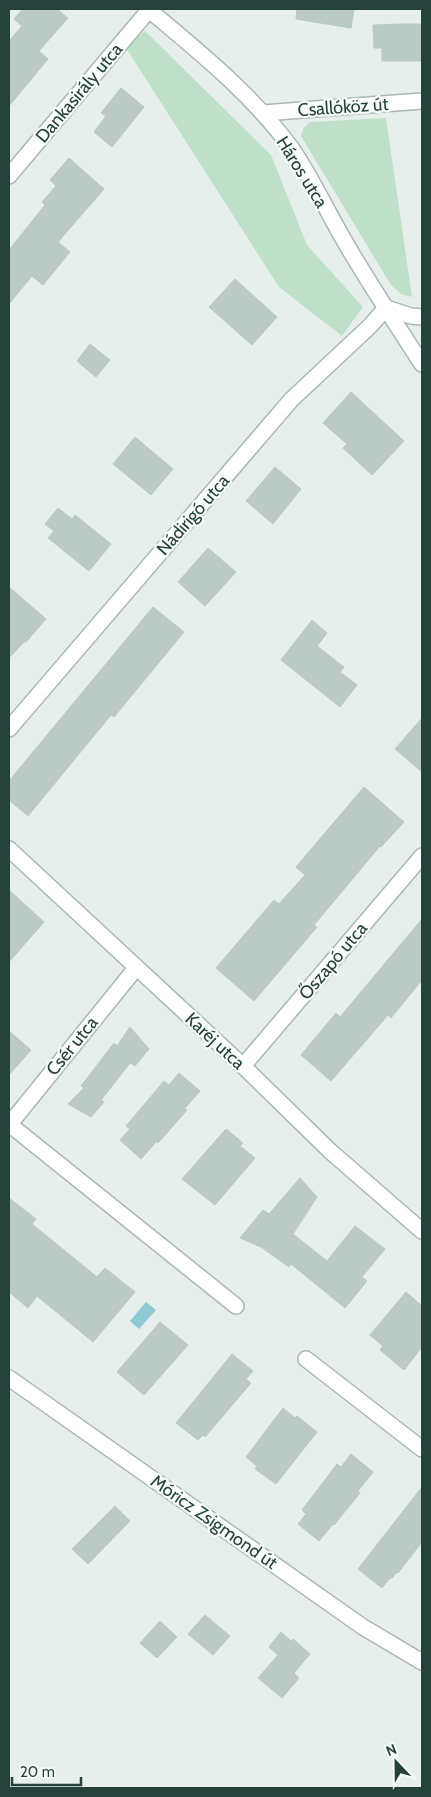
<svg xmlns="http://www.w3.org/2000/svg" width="431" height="1797" viewBox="0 0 431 1797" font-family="Cabin,sans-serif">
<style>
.green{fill:#bfe0c8}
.water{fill:#8ec9d4}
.building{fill:#bbcac4;stroke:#b8c9c2}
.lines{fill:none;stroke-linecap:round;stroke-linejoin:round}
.minor-casing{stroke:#a8b8b2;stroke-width:18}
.tertiary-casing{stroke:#a8b8b2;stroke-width:18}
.minor{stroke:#fff;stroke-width:15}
.tertiary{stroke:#fff;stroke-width:15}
.labels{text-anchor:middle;stroke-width:4.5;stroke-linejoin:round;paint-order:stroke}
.street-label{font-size:18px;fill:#24423a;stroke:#f7fbf9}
</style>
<rect width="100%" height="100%" fill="#e6efeb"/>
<g class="green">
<polygon points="145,31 271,155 307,245 363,307 342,336 279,287 126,48"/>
<polygon points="386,118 412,297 401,294 391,285 301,136 303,129 310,122"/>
</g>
<polygon class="water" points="146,1302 156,1310 139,1329 130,1321"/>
<g class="building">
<polygon points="23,9 57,9 68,18 39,51 48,59 9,106 9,41 22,26 14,19"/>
<polygon points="297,9 354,9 351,28 296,19"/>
<polygon points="401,24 422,24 422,61 382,61 382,48 374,48 373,25"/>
<polygon points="121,88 144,107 112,147 94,132 106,116 101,113"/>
<polygon points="69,158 104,189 58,242 70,252 43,285 32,276 9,304 9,250 45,205 42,202 56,186 50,180"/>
<polygon points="235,279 277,317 252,345 209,307"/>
<polygon points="90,344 110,360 96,377 77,361"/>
<polygon points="351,392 404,441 372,475 343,448 347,444 323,423"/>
<polygon points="135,437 173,469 151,495 113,464"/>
<polygon points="275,467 301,489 273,524 246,501"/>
<polygon points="58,508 72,519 75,515 111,544 89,571 48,538 54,531 45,524"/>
<polygon points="208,548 236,572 205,606 178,582"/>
<polygon points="9,587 46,619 26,642 24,642 9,658"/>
<polygon points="153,607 184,632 114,717 111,715 28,816 9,800 9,781"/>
<polygon points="312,620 327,633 317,646 344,667 340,672 357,685 340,707 281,660"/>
<polygon points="422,718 422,772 395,749"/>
<polygon points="364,787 404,822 381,847 380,846 314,925 317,927 254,1001 216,968 274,900 279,904 305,875 296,867"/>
<polygon points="9,890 44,922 9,962"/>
<polygon points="422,919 422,980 391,1018 388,1015 331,1081 301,1055 336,1013 340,1017"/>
<polygon points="130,1027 149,1049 135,1066 130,1063 101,1100 104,1102 91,1117 68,1104 84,1088 81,1086 114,1043 117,1046"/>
<polygon points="9,1031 31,1050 9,1075"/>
<polygon points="179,1073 200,1091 185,1108 187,1110 158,1143 157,1141 141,1159 120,1140 130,1129 126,1126 164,1081 169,1085"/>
<polygon points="226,1129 243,1143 240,1146 255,1158 215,1205 182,1179"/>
<polygon points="300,1178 317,1197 293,1234 327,1261 355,1226 385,1249 362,1277 367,1281 345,1308 291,1264 289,1267 261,1247 240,1238 263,1210 269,1214"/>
<polygon points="9,1198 36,1219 32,1224 97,1277 105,1268 135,1292 93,1342 37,1296 28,1308 9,1292"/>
<polygon points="406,1292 422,1306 422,1347 404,1370 380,1350 383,1346 370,1335"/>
<polygon points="160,1322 188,1345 144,1395 117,1372"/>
<polygon points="232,1354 253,1371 246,1379 251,1383 205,1437 203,1435 198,1440 176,1423"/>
<polygon points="283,1408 295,1418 297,1416 317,1432 276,1484 255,1469 257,1466 246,1457"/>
<polygon points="351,1454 373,1472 358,1491 360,1493 334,1525 333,1524 319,1541 298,1524 306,1514 302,1510 337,1464 341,1467"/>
<polygon points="422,1487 422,1542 398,1573 397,1572 392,1578 390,1578 382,1588 358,1569"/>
<polygon points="115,1506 130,1521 88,1564 72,1549"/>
<polygon points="205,1615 230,1636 213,1655 188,1634"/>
<polygon points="160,1621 177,1637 157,1658 140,1643"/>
<polygon points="281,1632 291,1641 293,1639 310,1654 294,1673 299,1678 282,1698 258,1678 278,1655 269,1647"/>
</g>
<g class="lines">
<g class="minor-casing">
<g id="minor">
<polyline points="263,113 422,101"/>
<polyline points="9,176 149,10"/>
<polyline points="9,729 291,400 370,326 386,308"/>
<polyline points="9,849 243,1066 330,1151 422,1231"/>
<polyline points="243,1066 422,856"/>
<polyline points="9,1124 236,1306"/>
<polyline points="9,1125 136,968"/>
<polyline points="306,1359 422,1449"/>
<polyline points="9,1378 363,1627 422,1662"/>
</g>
</g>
<g class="tertiary-casing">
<g id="tertiary">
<path d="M148,9C199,52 252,94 292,149C310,175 325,207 341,235C366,279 394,321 422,364"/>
<polyline points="386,308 411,316 422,317"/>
</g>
</g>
<use href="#minor" class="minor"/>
<use href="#tertiary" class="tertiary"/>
</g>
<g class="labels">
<g class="street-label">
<text transform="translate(79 93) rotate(-50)" y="6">Dankasirály utca</text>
<text transform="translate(343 107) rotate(-4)" y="6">Csallóköz út</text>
<text transform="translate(302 172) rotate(58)" y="6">Háros utca</text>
<text transform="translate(193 515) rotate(-49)" y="6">Nádirigó utca</text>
<text transform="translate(333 961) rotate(-50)" y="6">Őszapó utca</text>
<text transform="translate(215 1041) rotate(43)" y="6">Karéj utca</text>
<text transform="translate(72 1046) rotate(-51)" y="6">Csér utca</text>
<text transform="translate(214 1522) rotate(35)" y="6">Móricz Zsigmond út</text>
</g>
</g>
<rect width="431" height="1797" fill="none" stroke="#24423a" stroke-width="20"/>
<g transform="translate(396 1762) rotate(338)" stroke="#f7fbf9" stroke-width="4" paint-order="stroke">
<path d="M0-4L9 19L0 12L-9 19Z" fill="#24423a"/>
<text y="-8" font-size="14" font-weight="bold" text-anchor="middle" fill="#24423a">N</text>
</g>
<path d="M12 1777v8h69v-8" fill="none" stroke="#24423a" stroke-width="2.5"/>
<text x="20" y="1777" font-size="15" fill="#24423a" stroke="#f7fbf9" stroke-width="4" paint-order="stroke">20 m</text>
</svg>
